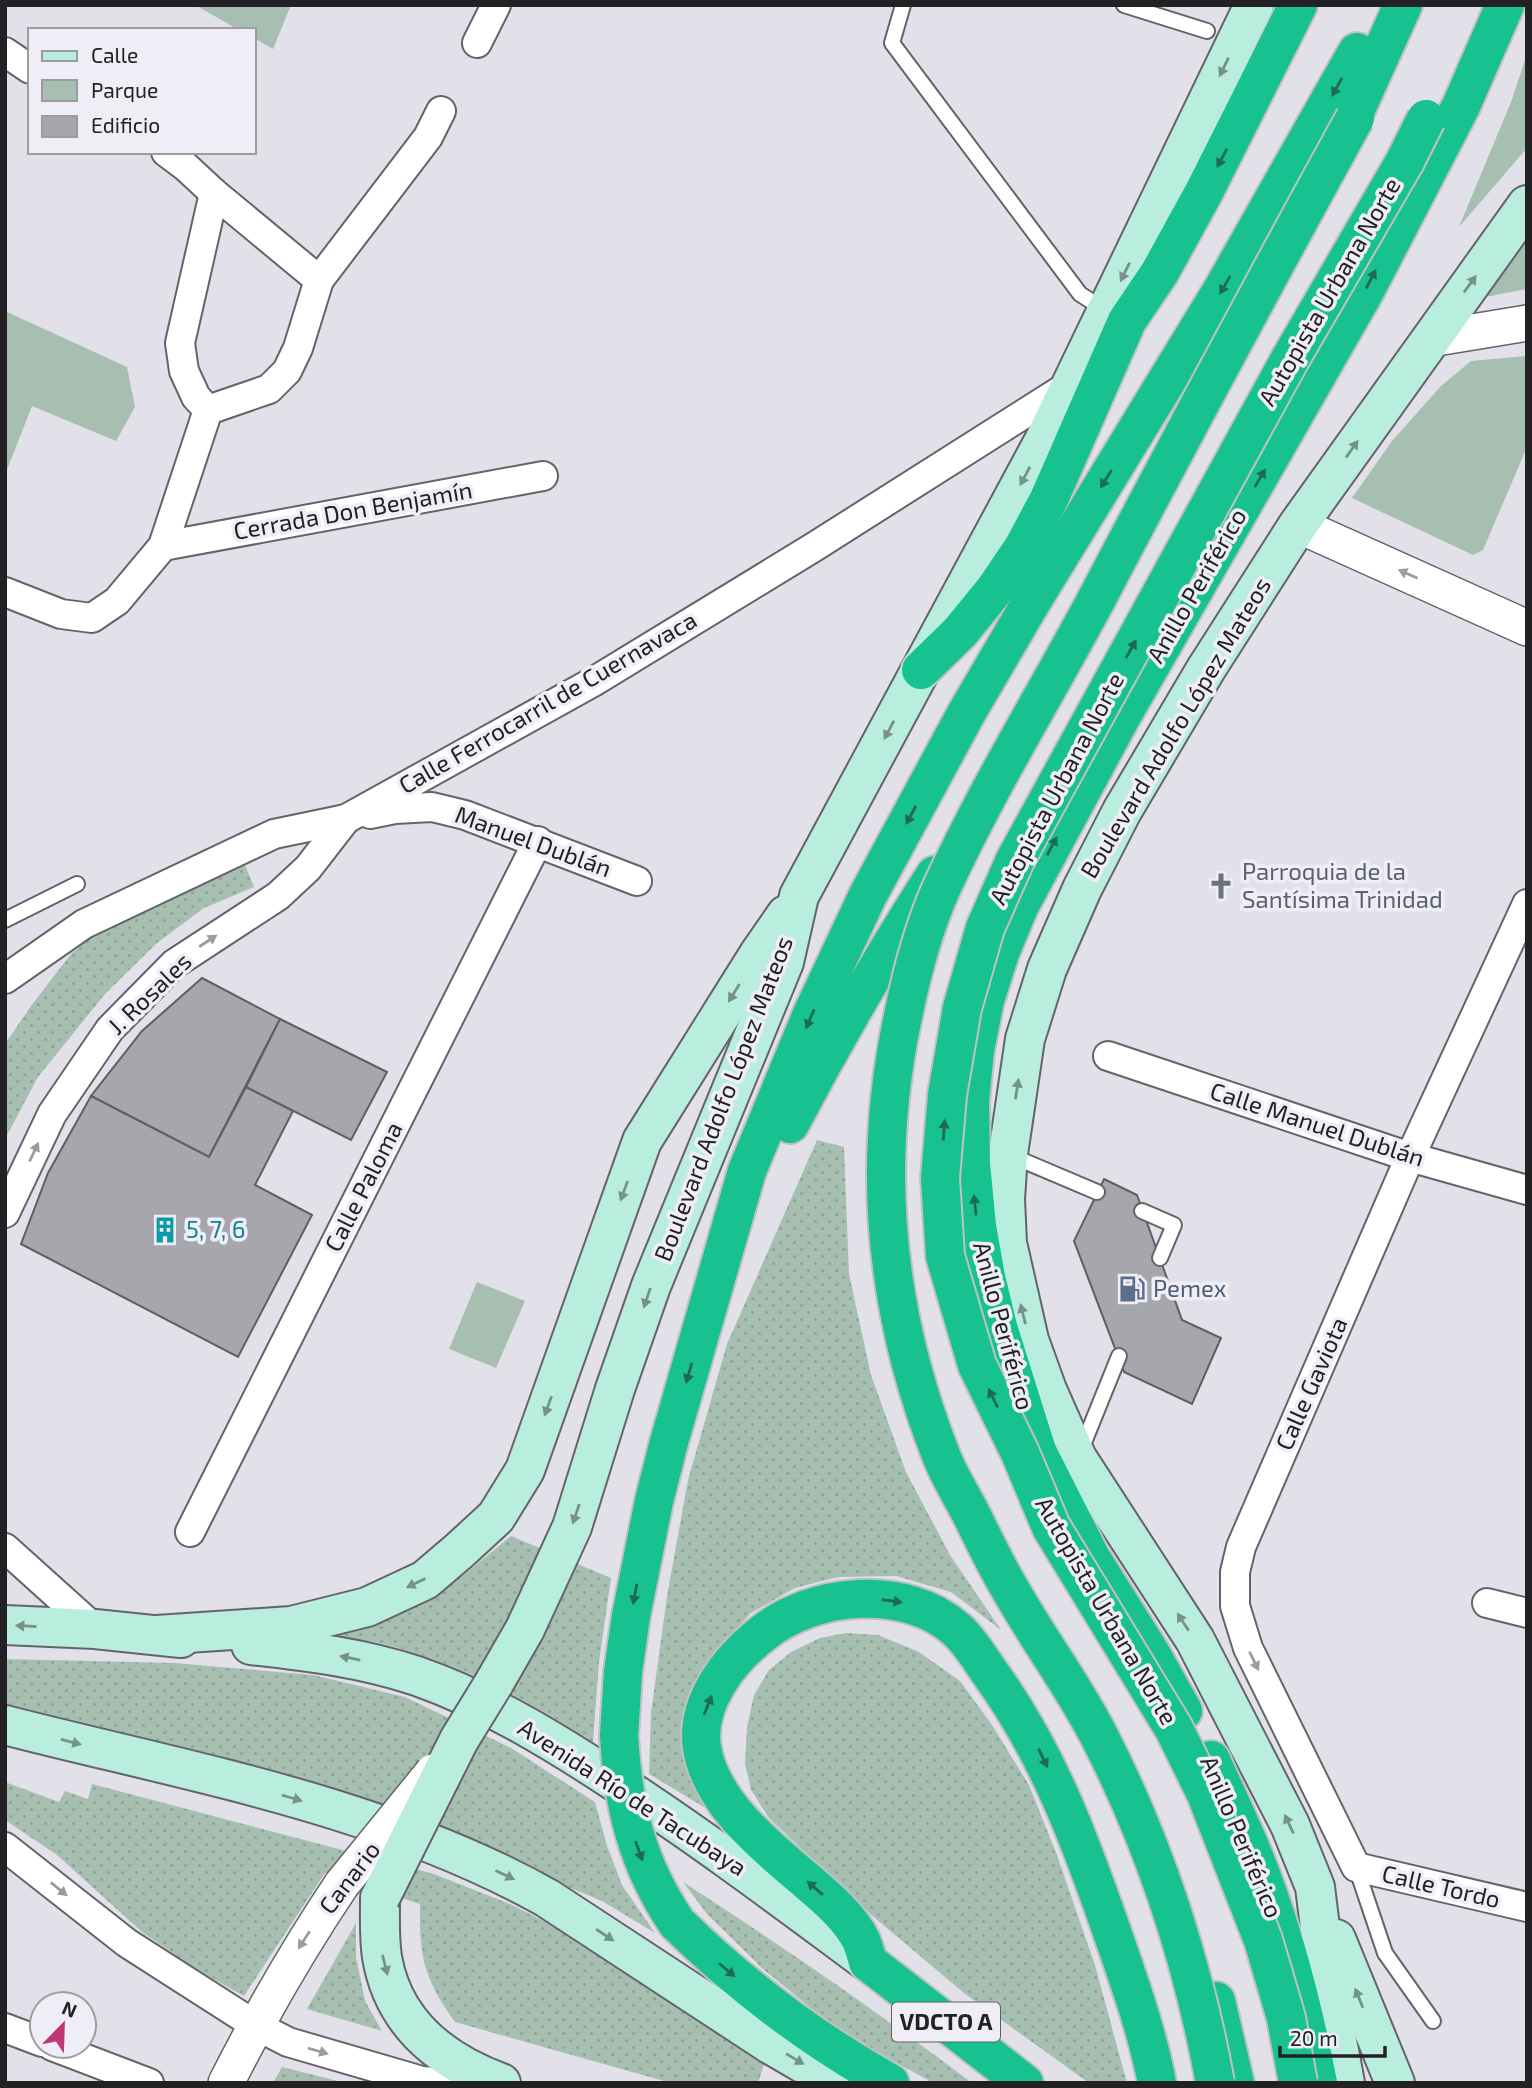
<svg xmlns="http://www.w3.org/2000/svg" width="1532" height="2088" viewBox="0 0 1532 2088" font-family="'Exo 2',sans-serif">
<style>
.grass{fill:url(#grass-dots)}
.park{fill:#a6bfb1}
.building{fill:#a6a6ad;stroke:#5e5e64;stroke-width:2}
.lines{fill:none;stroke-linecap:round;stroke-linejoin:round}
.service-casing{stroke:#64636a;stroke-width:18}
.minor-casing{stroke:#64636a;stroke-width:32}
.tertiary-casing{stroke:#64636a;stroke-width:38}
.secondary-casing{stroke:#64636a;stroke-width:42}
.motorway-casing{stroke:#c1c1c2;stroke-width:42}
.service{stroke:#fff;stroke-width:14}
.minor{stroke:#fff;stroke-width:28}
.tertiary{stroke:#fff;stroke-width:35}
.secondary{stroke:#b9edde;stroke-width:38}
.motorway{stroke:#17c290;stroke-width:38}
.tertiary-bridge-casing{stroke:#64636a;stroke-width:38;stroke-linecap:butt}
.secondary-bridge-casing{stroke:#64636a;stroke-width:42;stroke-linecap:butt}
.motorway-bridge-casing{stroke:#c1c1c2;stroke-width:42;stroke-linecap:butt}
.tertiary-bridge{stroke:#fff;stroke-width:35}
.secondary-bridge{stroke:#b9edde;stroke-width:38}
.motorway-bridge{stroke:#17c290;stroke-width:38}
.oneway{fill:#75928b}
.oneway2{fill:#1d6a55}
.oneway3{fill:#9c9c9d}
.labels{text-anchor:middle;stroke-width:7;stroke-linejoin:round;paint-order:stroke}
.shield{fill:#efeef7;stroke:#605f64;stroke-width:2}
.shield-label{font-size:23px;font-weight:bold;fill:#222225}
.street-label{font-size:24px;fill:#222225;stroke:#efeef7}
.worship-label{font-size:24px;fill:#5b616d;stroke:#efeef7;text-anchor:start}
.culture-label{font-size:24px;fill:#0d838f;stroke:#efeef7;text-anchor:start}
.service-label{font-size:24px;fill:#4e5e75;stroke:#efeef7;text-anchor:start}
</style>
<defs>
<pattern id="grass-dots" width="8" height="8" patternUnits="userSpaceOnUse" patternTransform="scale(1.75)"><rect width="8" height="8" fill="#a6bfb1"/><path d="M2 2h.1M6 6h.1" fill="none" stroke="#8fa498" stroke-width="1.8" stroke-linecap="round"/></pattern>
</defs>
<rect width="100%" height="100%" fill="#e2e1e9"/>
<g class="grass">
<polygon points="245,865 254,887 204,908 157,943 105,994 38,1077 5,1139 5,1044 31,1006 71,954 97,933"/>
<polygon points="817,1140 844,1147 849,1274 871,1375 906,1472 950,1555 1001,1630 951,1592 896,1576 838,1577 795,1588 751,1613 721,1646 702,1690 709,1810 649,1774 651,1713 667,1596 688,1480 727,1344"/>
<path d="M511,1536L611,1578L599,1662L593,1742C524,1698 460,1663 380,1643C360,1638 337,1639 316,1637L390,1615L461,1577Z"/>
<polygon points="846,1633 878,1635 919,1652 960,1681 992,1725 1029,1785 1057,1855 1095,1965 1127,2083 1089,2083 964,1993 869,1913 769,1818 751,1790 745,1763 747,1727 754,1695 769,1670 791,1652 820,1638"/>
<polygon points="5,1659 174,1663 313,1675 405,1697 511,1748 595,1802 607,1846 622,1885 655,1933 602,1901 483,1852 5,1709"/>
<path d="M5,1782L59,1802L65,1791L88,1799L92,1784L434,1874L510,1904L576,1937L765,2061L758,2083H671L455,2022C424,1979 419,1957 420,1904L325,1873L244,1996L199,1971L142,1932L57,1855L5,1820Z"/>
<path d="M683,1882C782,1946 878,2012 972,2083H933L838,2030L763,1969L707,1914Z"/>
<polygon points="356,1923 356,1957 365,2001 382,2031 307,2009"/>
<polygon points="282,2067 346,2083 273,2083"/>
</g>
<g class="park">
<polygon points="195,5 291,5 273,49 254,38 254,30 239,30"/>
<polygon points="1527,54 1527,148 1459,227 1511,102"/>
<polygon points="1527,218 1527,289 1464,301"/>
<polygon points="5,311 127,367 135,407 116,441 32,406 5,475"/>
<polygon points="1527,356 1527,447 1483,550 1473,555 1352,498 1392,441 1441,386 1471,361"/>
<polygon points="477,1282 525,1301 496,1368 449,1349"/>
</g>
<g class="building">
<polygon points="202,978 280,1019 209,1157 91,1096 142,1031"/>
<polygon points="280,1019 387,1072 351,1140 246,1087"/>
<polygon points="246,1087 293,1111 255,1185 312,1215 238,1357 21,1244 48,1173 91,1096 209,1157"/>
<polygon points="1104,1179 1137,1195 1182,1320 1221,1338 1192,1404 1124,1372 1074,1241"/>
</g>
<g class="lines">
<g class="service-casing">
<g id="service">
<polyline points="903,5 892,43 1080,294 1105,310"/>
<polyline points="1124,5 1207,31"/>
<polyline points="5,920 77,884"/>
<polyline points="1012,1156 1097,1192"/>
<polyline points="1142,1211 1174,1225 1160,1258"/>
<polyline points="1081,1450 1119,1356"/>
<polyline points="1356,1867 1385,1953 1433,2021"/>
</g>
</g>
<g class="minor-casing">
<g id="minor">
<polyline points="477,43 496,5"/>
<polyline points="5,52 30,69"/>
<polyline points="166,152 186,167 214,193 319,280"/>
<polyline points="214,193 180,343 184,371 196,397 208,410 269,389 287,371 298,348 319,280 428,137 441,111"/>
<polyline points="163,546 543,476"/>
<polyline points="5,592 61,614 92,618 117,601 163,546 208,410"/>
<polyline points="370,814 395,809 432,807 465,815 637,881"/>
<polyline points="1527,904 1410,1157 1241,1547 1235,1572 1235,1606 1248,1648 1356,1867 1527,1907"/>
<polyline points="5,979 84,924 274,834 346,819 593,682 814,547 1071,384"/>
<polyline points="1108,1056 1410,1157 1527,1190"/>
<polyline points="5,1213 52,1114 110,1029 174,964 278,896 308,868 346,819"/>
<polyline points="190,1532 538,841"/>
<polyline points="5,1548 95,1629"/>
<polyline points="1487,1603 1527,1613"/>
<polyline points="5,1847 127,1943 255,2025 288,2042 422,2081 444,2083"/>
<polyline points="5,2028 42,2042"/>
<polyline points="52,2046 149,2083"/>
</g>
</g>
<g class="tertiary-casing">
<g id="tertiary">
<polyline points="1430,339 1527,323"/>
<polyline points="1298,525 1527,628"/>
<path d="M226,2083C261,2014 299,1948 342,1884"/>
</g>
</g>
<g class="secondary-casing">
<g id="secondary">
<polyline points="5,1625 95,1629 181,1638"/>
<polyline points="157,1635 291,1626 367,1607 425,1580 459,1551 496,1517 525,1470 642,1141 759,954 786,915"/>
<path d="M251,1645C307,1651 363,1658 417,1676C491,1702 557,1743 622,1786C706,1841 787,1902 868,1962"/>
<polyline points="494,1683 525,1629 572,1527 615,1389 651,1286 784,962 799,896 1045,439 1254,5"/>
<path d="M5,1725C188,1772 381,1805 547,1898L770,2044L837,2083"/>
<path d="M380,1898C380,1918 379,1937 382,1957C393,2023 441,2061 501,2083"/>
<polyline points="1336,1939 1395,2083"/>
<polyline points="1345,2083 1328,1992 1315,1887 1290,1825 1195,1640 1077,1458 1047,1390 1029,1340 1007,1243 1005,1199 1008,1154 1025,1039 1047,969 1082,889 1122,811 1206,669 1298,525 1527,205"/>
</g>
</g>
<g class="motorway-casing">
<g id="motorway">
<polyline points="1339,147 1403,5"/>
<polyline points="921,670 960,632 995,589 1024,546 1049,499 1127,321 1160,272 1204,192 1298,5"/>
<path d="M790,1124C835,1038 883,956 935,875"/>
<polyline points="1183,1711 1150,1652 1091,1558 1037,1451 998,1327 986,1277 977,1226 971,1164 970,1101 975,1050 985,1000 1000,953 1019,907 1120,719 1365,291 1461,106 1505,5"/>
<polyline points="619,1736 623,1672 631,1616 654,1501 669,1442 747,1171 812,1014 868,895 967,712 1029,606 1221,292 1357,52"/>
<path d="M1211,1760C1225,1792 1240,1823 1253,1854C1283,1928 1303,2005 1318,2083"/>
<path d="M677,1923C741,1986 812,2039 890,2083"/>
<polyline points="1216,2001 1235,2083"/>
<path d="M1024,2083L868,1962C866,1955 864,1947 861,1940C849,1917 828,1899 808,1882C768,1848 711,1804 702,1748C695,1703 729,1660 762,1634C813,1592 905,1584 956,1629C970,1641 980,1659 990,1673C1048,1753 1080,1840 1112,1932C1129,1981 1147,2031 1157,2083"/>
</g>
</g>
<use href="#service" class="service"/>
<use href="#minor" class="minor"/>
<use href="#tertiary" class="tertiary"/>
<use href="#secondary" class="secondary"/>
<use href="#motorway" class="motorway"/>
<g class="tertiary-bridge-casing">
<polyline id="tertiary-bridge" points="342,1884 433,1772"/>
</g>
<g class="secondary-bridge-casing">
<polyline id="secondary-bridge" points="380,1898 459,1740 494,1683"/>
</g>
<g class="motorway-bridge-casing">
<g id="motorway-bridge">
<path d="M619,1736C623,1806 637,1864 677,1923"/>
<path d="M1215,2083C1193,1963 1155,1845 1099,1736C1073,1685 1038,1639 1010,1589C995,1564 983,1538 970,1512C960,1493 948,1474 941,1455C885,1313 871,1170 902,1021C911,976 923,929 942,887C987,789 1044,697 1095,602C1180,440 1267,278 1355,118"/>
<polyline points="1298,2083 1286,2018 1263,1940 1206,1794 1174,1729 1051,1527 1020,1453 977,1365 945,1256 940,1178 947,1095 962,1008 985,928 1015,860 1290,359 1405,161 1426,119"/>
</g>
</g>
<use href="#tertiary-bridge" class="tertiary-bridge"/>
<use href="#secondary-bridge" class="secondary-bridge"/>
<use href="#motorway-bridge" class="motorway-bridge"/>
</g>
<defs><path id="oneway-solid" d="M-6-.8H1V-3.2L6.5 0L1 3.2V.8H-6Z" transform="scale(1.75)"/></defs>
<g class="oneway">
<use href="#oneway-solid" transform="translate(1224 67) rotate(116)"/>
<use href="#oneway-solid" transform="translate(1125 272) rotate(116)"/>
<use href="#oneway-solid" transform="translate(1470 284) rotate(-54)"/>
<use href="#oneway-solid" transform="translate(1352 449) rotate(-55)"/>
<use href="#oneway-solid" transform="translate(1025 476) rotate(118)"/>
<use href="#oneway-solid" transform="translate(889 730) rotate(118)"/>
<use href="#oneway-solid" transform="translate(734 993) rotate(122)"/>
<use href="#oneway-solid" transform="translate(1017 1089) rotate(-81)"/>
<use href="#oneway-solid" transform="translate(624 1191) rotate(110)"/>
<use href="#oneway-solid" transform="translate(647 1298) rotate(109)"/>
<use href="#oneway-solid" transform="translate(1023 1314) rotate(-104)"/>
<use href="#oneway-solid" transform="translate(548 1406) rotate(110)"/>
<use href="#oneway-solid" transform="translate(576 1514) rotate(109)"/>
<use href="#oneway-solid" transform="translate(416 1583) rotate(154)"/>
<use href="#oneway-solid" transform="translate(1183 1622) rotate(-123)"/>
<use href="#oneway-solid" transform="translate(26 1626) rotate(-177)"/>
<use href="#oneway-solid" transform="translate(350 1658) rotate(-168)"/>
<use href="#oneway-solid" transform="translate(71 1742) rotate(14)"/>
<use href="#oneway-solid" transform="translate(292 1798) rotate(16)"/>
<use href="#oneway-solid" transform="translate(1289 1824) rotate(-115)"/>
<use href="#oneway-solid" transform="translate(505 1875) rotate(26)"/>
<use href="#oneway-solid" transform="translate(605 1935) rotate(33)"/>
<use href="#oneway-solid" transform="translate(385 1965) rotate(76)"/>
<use href="#oneway-solid" transform="translate(1359 1998) rotate(-112)"/>
<use href="#oneway-solid" transform="translate(795 2059) rotate(31)"/>
</g>
<g class="oneway2">
<use href="#oneway-solid" transform="translate(1337 87) rotate(119)"/>
<use href="#oneway-solid" transform="translate(1222 158) rotate(118)"/>
<use href="#oneway-solid" transform="translate(1371 279) rotate(-63)"/>
<use href="#oneway-solid" transform="translate(1225 285) rotate(120)"/>
<use href="#oneway-solid" transform="translate(1260 478) rotate(-60)"/>
<use href="#oneway-solid" transform="translate(1106 479) rotate(122)"/>
<use href="#oneway-solid" transform="translate(1131 649) rotate(-61)"/>
<use href="#oneway-solid" transform="translate(911 815) rotate(118)"/>
<use href="#oneway-solid" transform="translate(1052 846) rotate(-62)"/>
<use href="#oneway-solid" transform="translate(810 1019) rotate(113)"/>
<use href="#oneway-solid" transform="translate(944 1130) rotate(-86)"/>
<use href="#oneway-solid" transform="translate(975 1205) rotate(-96)"/>
<use href="#oneway-solid" transform="translate(689 1373) rotate(106)"/>
<use href="#oneway-solid" transform="translate(993 1398) rotate(-116)"/>
<use href="#oneway-solid" transform="translate(635 1594) rotate(101)"/>
<use href="#oneway-solid" transform="translate(892 1601) rotate(8)"/>
<use href="#oneway-solid" transform="translate(708 1705) rotate(-68)"/>
<use href="#oneway-solid" transform="translate(1043 1758) rotate(64)"/>
<use href="#oneway-solid" transform="translate(639 1851) rotate(70)"/>
<use href="#oneway-solid" transform="translate(815 1888) rotate(-139)"/>
<use href="#oneway-solid" transform="translate(727 1970) rotate(40)"/>
</g>
<g class="oneway3">
<use href="#oneway-solid" transform="translate(1408 574) rotate(-156)"/>
<use href="#oneway-solid" transform="translate(208 941) rotate(-33)"/>
<use href="#oneway-solid" transform="translate(34 1152) rotate(-65)"/>
<use href="#oneway-solid" transform="translate(1254 1661) rotate(64)"/>
<use href="#oneway-solid" transform="translate(59 1889) rotate(39)"/>
<use href="#oneway-solid" transform="translate(304 1940) rotate(123)"/>
<use href="#oneway-solid" transform="translate(318 2051) rotate(16)"/>
</g>
<defs>
<g id="church-bare" transform="scale(2.1)"><path d="M-1.2-6h2.4v3.5h3.3v2.4h-3.3V6h-2.4V-.1h-3.3v-2.4h3.3Z" fill="#6b7280" stroke="#efeef7" stroke-width="2.5" paint-order="stroke"/></g>
<g id="building-bare" transform="scale(2.1)"><path d="M-4-6H4V6H1V3H-1V6H-4ZM-2.5-4.3h1.7v1.8h-1.7ZM.8-4.3h1.7v1.8H.8ZM-2.5-1h1.7V.8h-1.7ZM.8-1h1.7V.8H.8Z" fill="#0f9aa8" stroke="#efeef7" stroke-width="2.5" paint-order="stroke"/></g>
<g id="fuel-bare" transform="scale(2.1)"><path d="M-5.5-6h7V0h2V4h1.3V-2.5L3-4.5l.8-.8L6-3V5H2.5V1h-1V6h-7ZM-4.2-4.7v3.2H.2V-4.7Z" fill="#5c6f8a" stroke="#efeef7" stroke-width="2.5" paint-order="stroke"/></g>
</defs>
<g fill-rule="evenodd">
<use href="#church-bare" x="1221" y="886"/>
<use href="#building-bare" x="165" y="1230"/>
<use href="#fuel-bare" x="1132" y="1289"/>
</g>
<g class="labels">
<rect class="shield" x="892" y="2002.5" width="108" height="39" rx="5"/>
<g class="shield-label">
<text x="946" y="2030">VDCTO A</text>
</g>
<g class="street-label">
<text transform="translate(1330 292) rotate(-60)" y="8">Autopista Urbana Norte</text>
<text transform="translate(353 511) rotate(-10)" y="8">Cerrada Don Benjamín</text>
<text transform="translate(1197 586) rotate(-60)" y="8">Anillo Periférico</text>
<text transform="translate(548 703) rotate(-30)" y="8">Calle Ferrocarril de Cuernavaca</text>
<text transform="translate(1176 728) rotate(-59)" y="8">Boulevard Adolfo López Mateos</text>
<text transform="translate(1057 789) rotate(-62)" y="8">Autopista Urbana Norte</text>
<text transform="translate(533 842) rotate(20)" y="8">Manuel Dublán</text>
<text transform="translate(150 994) rotate(-44)" y="8">J. Rosales</text>
<text transform="translate(724 1099) rotate(-69)" y="8">Boulevard Adolfo López Mateos</text>
<text transform="translate(1317 1125) rotate(18)" y="8">Calle Manuel Dublán</text>
<text transform="translate(364 1187) rotate(-63)" y="8">Calle Paloma</text>
<text transform="translate(1003 1326) rotate(75)" y="8">Anillo Periférico</text>
<text transform="translate(1312 1384) rotate(-66)" y="8">Calle Gaviota</text>
<text transform="translate(1106 1611) rotate(60)" y="8">Autopista Urbana Norte</text>
<text transform="translate(632 1798) rotate(33)" y="8">Avenida Río de Tacubaya</text>
<text transform="translate(1241 1837) rotate(67)" y="8">Anillo Periférico</text>
<text transform="translate(350 1878) rotate(-53)" y="8">Canario</text>
<text transform="translate(1441 1887) rotate(13)" y="8">Calle Tordo</text>
</g>
<g class="worship-label">
<text x="1242" y="880">Parroquia de la<tspan x="1242" dy="28">Santísima Trinidad</tspan></text>
</g>
<g class="culture-label">
<text x="186" y="1238">5, 7, 6</text>
</g>
<g class="service-label">
<text x="1153" y="1297">Pemex</text>
</g>
</g>
<rect width="1532" height="2088" fill="none" stroke="#222225" stroke-width="14"/>
<rect x="28" y="28" width="228" height="126" fill="#efeef7" stroke="#9d9ca3" stroke-width="2"/>
<rect x="42" y="51" width="35" height="10" fill="#b9edde" stroke="#9d9ca3" stroke-width="2"/>
<text x="91" y="63" font-size="21" fill="#222225">Calle</text>
<rect x="42" y="80" width="35" height="21" fill="#a6bfb1" stroke="#9d9ca3" stroke-width="2"/>
<text x="91" y="98" font-size="21" fill="#222225">Parque</text>
<rect x="42" y="116" width="35" height="21" fill="#a6a6ad" stroke="#9d9ca3" stroke-width="2"/>
<text x="91" y="133" font-size="21" fill="#222225">Edificio</text>
<g transform="translate(63 2025) rotate(23)"><circle r="33" fill="#efeef7" stroke="#9d9ca3" stroke-width="2"/>
<path d="M0-5L12 26L0 18L-12 26Z" fill="#bf3775"/>
<text y="-10" font-size="19" font-weight="bold" text-anchor="middle" fill="#222225">N</text>
</g>
<path d="M1280 2046v10h105v-10" fill="none" stroke="#222225" stroke-width="3.5"/>
<text x="1290" y="2046" font-size="21" fill="#222225" stroke="#efeef7" stroke-width="5" paint-order="stroke">20 m</text>
</svg>
